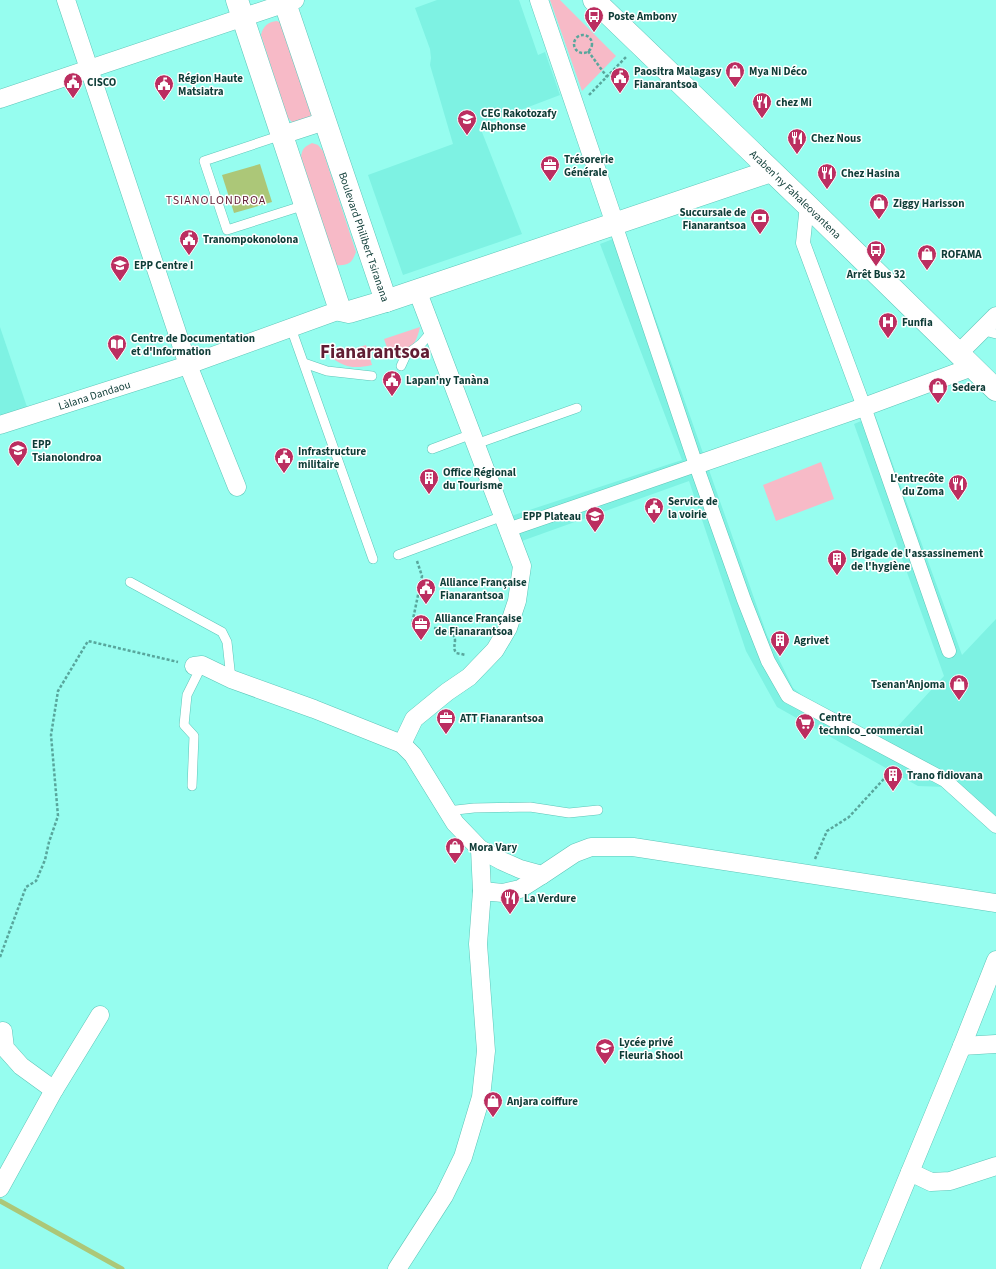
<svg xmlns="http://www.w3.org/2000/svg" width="996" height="1269" viewBox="0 0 996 1269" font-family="'Source Sans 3',sans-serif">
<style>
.built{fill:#7ef2e3}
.green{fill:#f7bac7}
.water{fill:#acc778}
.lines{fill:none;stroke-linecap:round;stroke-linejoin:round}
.stream{stroke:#acc778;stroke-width:5}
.service-casing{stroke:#5dc5b8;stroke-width:10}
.pedestrian-casing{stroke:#5dc5b8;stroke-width:15}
.minor-casing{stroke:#5dc5b8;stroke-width:19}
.tertiary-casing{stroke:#5dc5b8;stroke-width:23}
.path{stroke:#58a69c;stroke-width:2.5;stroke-dasharray:3 2;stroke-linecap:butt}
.service{stroke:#fff;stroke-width:9}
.pedestrian{stroke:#fff;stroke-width:14}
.minor{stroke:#fff;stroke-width:18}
.tertiary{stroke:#fff;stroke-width:22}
.labels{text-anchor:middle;stroke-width:3;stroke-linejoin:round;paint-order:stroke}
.poi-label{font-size:11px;font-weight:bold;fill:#0e3c37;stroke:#fff;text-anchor:start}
.street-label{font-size:11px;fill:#0e3c37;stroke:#fff}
.neighbourhood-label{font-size:12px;letter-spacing:1px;fill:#611d33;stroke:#fff}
.town-label{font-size:19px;font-weight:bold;fill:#611d33;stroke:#fff}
</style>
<rect width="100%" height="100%" fill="#96fdef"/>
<g class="built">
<polygon points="437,0 519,0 538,55 545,52 560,95 481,125 480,127 522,234 403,275 368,175 453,144 430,65 431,58 430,49 415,8"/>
<polygon points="626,234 767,635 793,688 813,704 878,737 898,726 944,676 854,424 875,415 962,655 996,619 996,832 946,787 918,786 777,707 746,651 689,481 519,542 508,517 682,460 600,244"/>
<polygon points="0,327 27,407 0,416"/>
</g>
<g class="green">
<polygon points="550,0 560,0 616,56 582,91"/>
<path d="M277,21L281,23L313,110L310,117L297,124L292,122L287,117L261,35C263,26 268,22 277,21Z"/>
<path d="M312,143L318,145L323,151L356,252C352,263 348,266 336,265L301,157C302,149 304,147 312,143Z"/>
<path d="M420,327C416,346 408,353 391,359L384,339Z"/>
<path d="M366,345L372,365C354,369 345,368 329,356Z"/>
<polygon points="821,462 834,499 776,521 763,485"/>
</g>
<polygon class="water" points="260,164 272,202 234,213 222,175"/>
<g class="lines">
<polyline class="stream" points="0,1201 122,1269"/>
<g class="service-casing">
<g id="service">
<polyline points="282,135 204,161 227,230 305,205"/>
<polyline points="291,328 373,559"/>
<polyline points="981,330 996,334"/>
<polyline points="304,363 327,371 372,376"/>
<polyline points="401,366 406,355 421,344 433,330"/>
<polyline points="476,444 577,408"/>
<polyline points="432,449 472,434"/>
<polyline points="398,555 503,516"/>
<polyline points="130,582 222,632 227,642 231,679"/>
<polyline points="192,786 194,736 184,725 187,695 202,665"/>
<polyline points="447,811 474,808 530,807 569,813 598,810"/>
</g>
</g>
<g class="pedestrian-casing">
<g id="pedestrian">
<polyline points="807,205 803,243 864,407 949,651"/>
<polyline points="615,224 696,465 744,600 768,661 788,696 945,780 996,826"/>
<polyline points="508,530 696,465"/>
</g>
</g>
<g class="minor-casing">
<g id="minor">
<polyline points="66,0 188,365 237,487"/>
<polyline points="539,0 615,224"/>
<polyline points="0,99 295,0"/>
<polyline points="282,135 325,121"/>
<polyline points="958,354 996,316"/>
<path id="s1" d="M0,425L188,365L340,310"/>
<polyline points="696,465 864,407 972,367"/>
<polyline points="194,666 202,665 231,679 314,709 402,744 413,755 455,823 480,849 502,861 520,869 542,875 575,853 591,847 633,847 996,903"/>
<polyline points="402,744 414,719 447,692 469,677 495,650 508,628 517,601 522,566 417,290"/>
<polyline points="480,849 482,891"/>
<polyline points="3,1031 5,1048 21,1066 54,1090"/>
<polyline points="962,1046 996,1044"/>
<polyline points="910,1172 931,1182 950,1181 996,1166"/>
<polyline points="0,1188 54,1090 100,1015"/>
<polyline points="397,1269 444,1196 463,1157 481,1097 486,1051 478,944 482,891 503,893 520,889 542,875"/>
<polyline points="870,1269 962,1046 996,960"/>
</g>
</g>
<g class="tertiary-casing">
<g id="tertiary">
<polyline points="237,0 340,310 349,312 386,301 771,171"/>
<path id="s2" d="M284,0L386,301"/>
<path id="s3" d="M594,0L807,205L996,390"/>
</g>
</g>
<g class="path">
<circle cx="583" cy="44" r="9"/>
<polyline points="588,51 607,77"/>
<polyline points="589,95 626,57"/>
<polyline points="417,561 422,576 412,624 429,627"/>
<path d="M434,628C442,630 454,630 455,640C455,645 453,648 456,653L466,655"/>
<polyline points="815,859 827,831 849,817 893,769"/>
<polyline points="0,957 26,887 36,881 45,860 49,842 58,816 51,735 58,691 88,641 178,662"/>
</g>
<use href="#service" class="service"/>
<use href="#pedestrian" class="pedestrian"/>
<use href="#minor" class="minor"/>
<use href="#tertiary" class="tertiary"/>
</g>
<defs>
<g id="bus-pin" transform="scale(1)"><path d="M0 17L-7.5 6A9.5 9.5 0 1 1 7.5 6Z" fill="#bb2e60" stroke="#fff"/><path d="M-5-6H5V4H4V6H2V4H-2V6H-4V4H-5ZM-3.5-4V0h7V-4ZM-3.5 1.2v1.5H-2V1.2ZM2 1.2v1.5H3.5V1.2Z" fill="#fff"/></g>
<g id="shop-pin" transform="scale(1)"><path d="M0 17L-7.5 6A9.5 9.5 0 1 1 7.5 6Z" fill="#bb2e60" stroke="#fff"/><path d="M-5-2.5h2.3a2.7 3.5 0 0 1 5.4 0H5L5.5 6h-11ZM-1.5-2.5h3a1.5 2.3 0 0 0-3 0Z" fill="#fff"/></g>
<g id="civic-pin" transform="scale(1)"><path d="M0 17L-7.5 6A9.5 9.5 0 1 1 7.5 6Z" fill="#bb2e60" stroke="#fff"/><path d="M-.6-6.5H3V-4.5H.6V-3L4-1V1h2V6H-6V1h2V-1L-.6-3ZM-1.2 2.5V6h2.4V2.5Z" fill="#fff"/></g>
<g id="restaurant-pin" transform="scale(1)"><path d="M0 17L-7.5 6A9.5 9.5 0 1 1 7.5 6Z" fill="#bb2e60" stroke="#fff"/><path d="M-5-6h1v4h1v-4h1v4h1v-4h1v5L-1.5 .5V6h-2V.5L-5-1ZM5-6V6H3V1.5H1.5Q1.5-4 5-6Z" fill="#fff"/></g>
<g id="school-pin" transform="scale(1)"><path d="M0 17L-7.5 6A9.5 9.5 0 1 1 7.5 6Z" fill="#bb2e60" stroke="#fff"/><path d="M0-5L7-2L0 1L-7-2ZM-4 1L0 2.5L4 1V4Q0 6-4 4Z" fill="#fff"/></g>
<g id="office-pin" transform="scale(1)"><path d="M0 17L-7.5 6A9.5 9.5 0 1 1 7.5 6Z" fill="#bb2e60" stroke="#fff"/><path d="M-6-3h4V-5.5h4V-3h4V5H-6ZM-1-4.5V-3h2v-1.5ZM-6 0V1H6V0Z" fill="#fff"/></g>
<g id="bank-pin" transform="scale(1)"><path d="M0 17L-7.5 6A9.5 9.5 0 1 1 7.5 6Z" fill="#bb2e60" stroke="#fff"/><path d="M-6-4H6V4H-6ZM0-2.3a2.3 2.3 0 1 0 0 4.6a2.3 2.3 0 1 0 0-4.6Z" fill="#fff"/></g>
<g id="hospital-pin" transform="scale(1)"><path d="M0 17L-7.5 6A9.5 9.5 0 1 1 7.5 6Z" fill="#bb2e60" stroke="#fff"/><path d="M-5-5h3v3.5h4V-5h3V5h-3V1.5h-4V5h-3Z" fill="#fff"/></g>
<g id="library-pin" transform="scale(1)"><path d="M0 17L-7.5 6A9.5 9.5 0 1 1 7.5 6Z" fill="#bb2e60" stroke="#fff"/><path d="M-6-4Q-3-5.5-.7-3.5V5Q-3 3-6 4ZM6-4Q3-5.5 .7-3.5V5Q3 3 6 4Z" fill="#fff"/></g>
<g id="building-pin" transform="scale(1)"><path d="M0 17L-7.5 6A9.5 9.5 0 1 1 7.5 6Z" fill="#bb2e60" stroke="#fff"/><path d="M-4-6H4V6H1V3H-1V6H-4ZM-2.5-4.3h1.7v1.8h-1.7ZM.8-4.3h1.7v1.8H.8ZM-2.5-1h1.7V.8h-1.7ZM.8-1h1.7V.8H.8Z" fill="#fff"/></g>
<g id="supermarket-pin" transform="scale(1)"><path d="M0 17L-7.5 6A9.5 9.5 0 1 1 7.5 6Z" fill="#bb2e60" stroke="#fff"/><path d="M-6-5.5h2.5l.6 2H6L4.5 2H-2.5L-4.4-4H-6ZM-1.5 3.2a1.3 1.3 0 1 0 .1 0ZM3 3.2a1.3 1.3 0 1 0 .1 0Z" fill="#fff"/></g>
</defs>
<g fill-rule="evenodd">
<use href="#bus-pin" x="594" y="16"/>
<use href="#shop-pin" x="735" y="71"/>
<use href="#civic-pin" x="620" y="77"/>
<use href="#civic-pin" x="73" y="82"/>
<use href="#civic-pin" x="164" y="84"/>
<use href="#restaurant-pin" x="762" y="102"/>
<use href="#school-pin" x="467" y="119"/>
<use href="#restaurant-pin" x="797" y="138"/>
<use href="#office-pin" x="550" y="165"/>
<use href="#restaurant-pin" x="827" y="173"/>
<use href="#shop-pin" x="879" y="203"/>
<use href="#bank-pin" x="760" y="218"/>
<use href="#civic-pin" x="189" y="239"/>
<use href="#bus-pin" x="876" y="250"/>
<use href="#shop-pin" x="927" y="254"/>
<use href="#school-pin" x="120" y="265"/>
<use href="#hospital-pin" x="888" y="322"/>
<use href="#library-pin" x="117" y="344"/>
<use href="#civic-pin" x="392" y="380"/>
<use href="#shop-pin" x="938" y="387"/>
<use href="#school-pin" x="18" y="450"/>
<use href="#civic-pin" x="284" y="457"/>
<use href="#building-pin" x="429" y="478"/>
<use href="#restaurant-pin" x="958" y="484"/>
<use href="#civic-pin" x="654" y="507"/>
<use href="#school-pin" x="595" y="516"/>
<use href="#building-pin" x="837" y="559"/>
<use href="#civic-pin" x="426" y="588"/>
<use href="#office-pin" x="421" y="624"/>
<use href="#building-pin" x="780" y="640"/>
<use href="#shop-pin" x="959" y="684"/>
<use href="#office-pin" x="446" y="718"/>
<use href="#supermarket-pin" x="805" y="723"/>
<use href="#building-pin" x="893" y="775"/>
<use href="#shop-pin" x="455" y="847"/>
<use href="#restaurant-pin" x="510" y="898"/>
<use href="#school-pin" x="605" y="1048"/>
<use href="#shop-pin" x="493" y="1101"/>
</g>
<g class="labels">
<g class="poi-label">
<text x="608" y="20">Poste Ambony</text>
<text x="634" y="75">Paositra Malagasy<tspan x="634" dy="13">Fianarantsoa</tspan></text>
<text x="749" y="75">Mya Ni Déco</text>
<text x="178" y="82">Région Haute<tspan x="178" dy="13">Matsiatra</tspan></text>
<text x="87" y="86">CISCO</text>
<text x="776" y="106">chez Mi</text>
<text x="481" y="117">CEG Rakotozafy<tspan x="481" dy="13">Alphonse</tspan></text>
<text x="811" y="142">Chez Nous</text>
<text x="564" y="163">Trésorerie<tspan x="564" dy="13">Générale</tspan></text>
<text x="841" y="177">Chez Hasina</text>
<text x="893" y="207">Ziggy Harisson</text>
<text x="746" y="216" text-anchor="end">Succursale de<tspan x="746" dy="13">Fianarantsoa</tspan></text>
<text x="203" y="243">Tranompokonolona</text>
<text x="941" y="258">ROFAMA</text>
<text x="134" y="269">EPP Centre I</text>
<text x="876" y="278" text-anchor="middle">Arrêt Bus 32</text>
<text x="902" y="326">Funfia</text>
<text x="131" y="342">Centre de Documentation<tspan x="131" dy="13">et d'Information</tspan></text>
<text x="406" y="384">Lapan'ny Tanàna</text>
<text x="952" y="391">Sedera</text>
<text x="32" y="448">EPP<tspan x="32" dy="13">Tsianolondroa</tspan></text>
<text x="298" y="455">Infrastructure<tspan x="298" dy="13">militaire</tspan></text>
<text x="443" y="476">Office Régional<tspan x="443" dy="13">du Tourisme</tspan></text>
<text x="944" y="482" text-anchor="end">L'entrecôte<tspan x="944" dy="13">du Zoma</tspan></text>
<text x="668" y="505">Service de<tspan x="668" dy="13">la voirie</tspan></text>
<text x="581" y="520" text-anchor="end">EPP Plateau</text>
<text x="851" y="557">Brigade de l'assassinement<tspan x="851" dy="13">de l'hygiène</tspan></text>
<text x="440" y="586">Alliance Française<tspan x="440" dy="13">Fianarantsoa</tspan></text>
<text x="435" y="622">Alliance Française<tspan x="435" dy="13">de Fianarantsoa</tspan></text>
<text x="794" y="644">Agrivet</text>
<text x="945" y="688" text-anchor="end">Tsenan'Anjoma</text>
<text x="819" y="721">Centre<tspan x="819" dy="13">technico_commercial</tspan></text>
<text x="460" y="722">ATT Fianarantsoa</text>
<text x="907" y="779">Trano fidiovana</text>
<text x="469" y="851">Mora Vary</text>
<text x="524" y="902">La Verdure</text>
<text x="619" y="1046">Lycée privé<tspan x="619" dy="13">Fleuria Shool</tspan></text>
<text x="507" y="1105">Anjara coiffure</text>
</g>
<g class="street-label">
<text dy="4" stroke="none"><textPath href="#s3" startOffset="280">Araben'ny Fahaleovantena</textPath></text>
<text dy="4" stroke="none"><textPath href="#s2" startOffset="250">Boulevard Philibert Tsiranana</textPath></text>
<text dy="4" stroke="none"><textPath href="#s1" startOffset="99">Làlana Dandaou</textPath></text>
</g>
<g class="neighbourhood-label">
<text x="216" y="204">TSIANOLONDROA</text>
</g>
<g class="town-label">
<text x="375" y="358">Fianarantsoa</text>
</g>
</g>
</svg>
